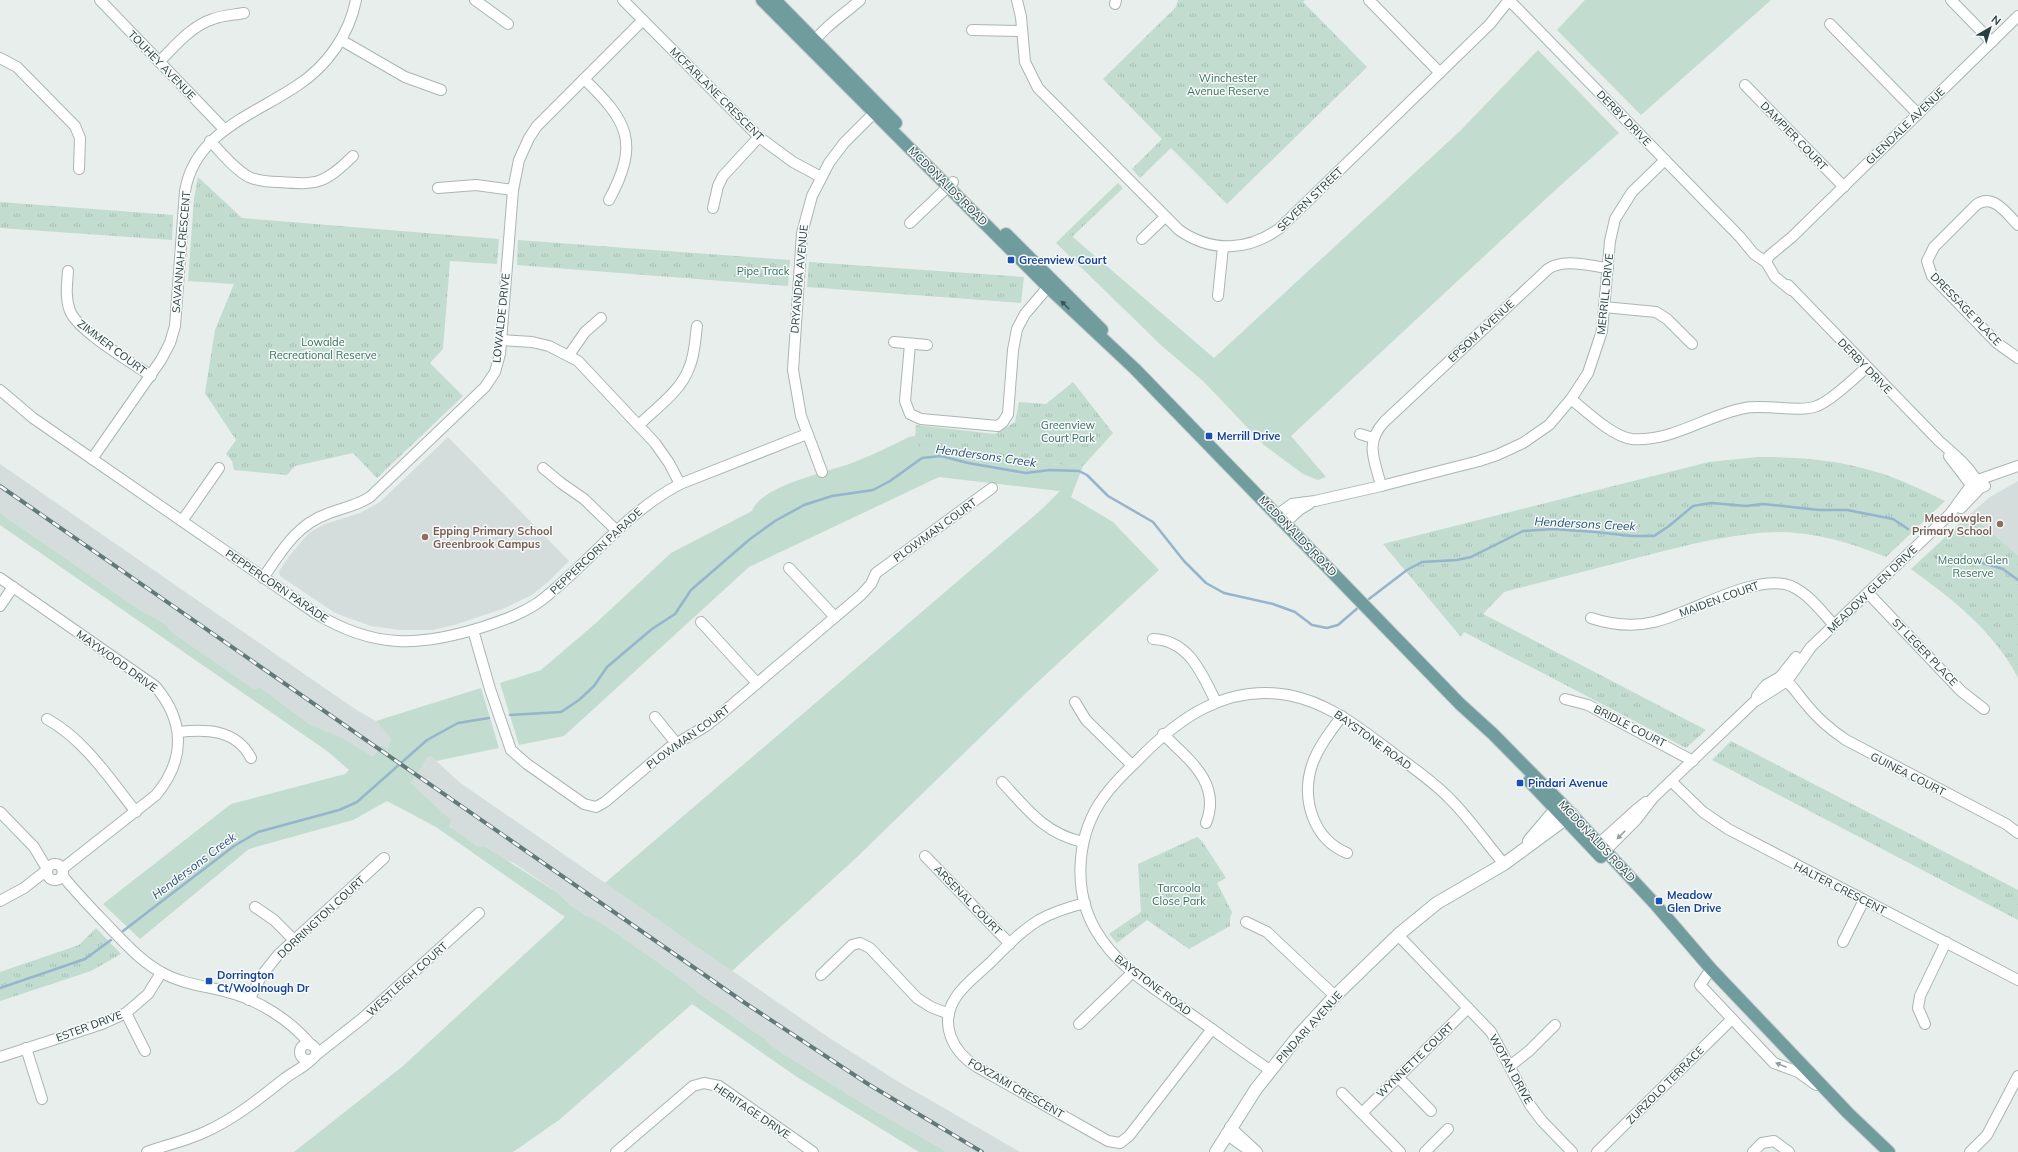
<svg xmlns="http://www.w3.org/2000/svg" width="2018" height="1152" viewBox="0 0 2018 1152" font-family="Mulish,sans-serif">
<style>
.built{fill:#d5dddc}
.grass{fill:#c2dcd0}
.park{fill:url(#park-tufts)}
.lines{fill:none;stroke-linecap:round;stroke-linejoin:round}
.stream{stroke:#96b4cb;stroke-width:2.5}
.street-casing{stroke:#aab6b4;stroke-width:12}
.secondary-casing{stroke:#a3b5b4;stroke-width:14}
.primary-casing{stroke:#c3c9c9;stroke-width:14}
.street{stroke:#fff;stroke-width:10}
.secondary{stroke:#fff;stroke-width:12}
.primary{stroke:#709c9e;stroke-width:12}
.rail-casing{stroke:#627979;stroke-width:4}
.rail{stroke:#f7faf9;stroke-width:2.5;stroke-dasharray:8;stroke-linecap:butt}
.oneway{fill:#395656}
.oneway2{fill:#939e9e}
.transit-dot{fill:#1a4fb4;stroke:#f7faf9;stroke-width:1.5}
.education-dot{fill:#8d6e63;stroke:#f7faf9;stroke-width:1.5}
.labels{text-anchor:middle;stroke-width:3;stroke-linejoin:round;paint-order:stroke}
.street-label{font-size:11px;fill:#273e3e;stroke:#f7faf9}
.park-label{font-size:11px;fill:#36705d;stroke:#f7faf9}
.transit-label{font-size:11px;font-weight:bold;fill:#164399;stroke:#f7faf9;text-anchor:start}
.education-label{font-size:11px;font-weight:bold;fill:#785e54;stroke:#f7faf9;text-anchor:end}
.water-label{font-size:12px;font-style:italic;fill:#285173;stroke:#f7faf9}
</style>
<defs>
<pattern id="park-tufts" width="24" height="20" patternUnits="userSpaceOnUse"><rect width="24" height="20" fill="#c2dcd0"/><path d="M3 7l-1-3M5 7V3M7 7l1-3M15 17l-1-3M17 17v-4M19 17l1-3" fill="none" stroke="#a7beb4"/></pattern>
</defs>
<rect width="100%" height="100%" fill="#e7eeec"/>
<g class="built">
<polygon points="448,437 569,561 549,581 532,595 505,608 454,625 432,630 400,630 371,626 335,613 280,576 279,571 290,555 309,533 325,524 360,513 380,502"/>
<polygon points="0,464 355,709 376,721 391,739 387,749 373,758 309,724 260,687 255,691 170,631 167,625 140,610 0,513"/>
<polygon points="2018,481 2018,555 1970,514 1990,497"/>
<polygon points="431,756 459,782 828,1037 897,1081 1020,1152 947,1152 865,1105 774,1048 765,1039 704,997 679,977 603,924 591,919 570,905 558,893 514,863 505,860 484,846 478,847 455,831 449,825 452,821 411,783 428,757"/>
</g>
<g class="grass">
<polygon points="1585,0 1771,0 1641,115 1557,30"/>
<polygon points="1538,50 1619,133 1551,194 1291,436 1326,477 1318,480 1303,474 1264,445 1203,381 1163,347 1056,243 1067,232 1214,358 1460,131"/>
<path d="M915,436L919,446L982,460L1083,466L1071,497L1113,522L1159,570L1028,691L855,859L732,971L605,883L1042,509L1060,491L939,477L749,567L564,736L519,745L500,683L541,670L596,623L671,553L752,511C762,484 831,472 857,461C875,454 892,445 909,437Z"/>
<polygon points="0,513 140,610 167,625 170,631 255,690 260,687 309,724 342,738 373,757 382,746 387,749 391,739 376,721 481,688 499,748 436,761 431,756 428,757 411,783 452,821 449,826 478,847 484,846 558,893 570,905 585,915 603,924 679,977 704,997 765,1039 774,1048 865,1105 947,1152 919,1152 797,1077 692,1004 559,1120 513,1152 294,1152 403,1066 565,917 436,827 387,801 353,820 249,849 140,939 103,904 231,804 345,774 349,770 327,751 0,525"/>
</g>
<g class="park">
<polygon points="1178,0 1305,0 1303,2 1367,67 1227,204 1171,148 1140,178 1132,169 1162,139 1103,79 1176,7"/>
<polygon points="198,177 242,218 499,239 497,264 450,261 443,349 430,363 463,396 377,478 353,453 295,466 287,475 234,470 232,461 226,454 236,440 205,393 215,330 234,284 188,281 194,199"/>
<polygon points="1118,183 1123,188 1072,237 1067,232"/>
<polygon points="0,202 173,215 172,240 0,228"/>
<polygon points="518,240 790,260 788,286 517,265"/>
<polygon points="809,262 1024,277 1021,303 807,287"/>
<polygon points="1073,382 1113,433 1083,466 982,460 918,446 915,436 916,425 995,434 1015,422 1019,402 1046,404"/>
<path d="M1758,457C1793,457 1828,459 1862,468C1892,475 1918,488 1945,501L1886,557C1852,543 1815,532 1778,532C1732,533 1688,545 1644,556C1597,568 1550,580 1504,592L1483,614L1706,730L1686,748L1464,632L1461,637L1383,544L1709,462Z"/>
<path d="M1970,514L2018,555V678C1994,631 1952,599 1911,569Z"/>
<polygon points="1731,741 2018,890 2018,920 1712,760"/>
<polygon points="1197,837 1202,841 1226,878 1217,883 1232,912 1230,918 1230,926 1189,949 1147,920 1117,943 1109,934 1141,912 1138,864"/>
<polygon points="96,928 121,954 91,971 0,1001 0,972 79,945"/>
</g>
<g class="lines">
<g class="stream">
<polyline points="1936,557 1952,564 1979,562 2003,569 2018,580"/>
<polyline points="1365,602 1407,570 1422,562 1457,560 1471,557 1523,531 1553,529 1595,532 1632,536 1654,536 1669,526 1693,506 1711,503 1746,506 1763,504 1819,510 1847,510 1893,519 1908,529"/>
<polyline points="510,715 561,712 579,700 594,686 607,667 652,629 675,614 691,590 750,539 775,521 804,505 832,496 873,490 890,481 922,458 941,456 968,463 1026,473 1050,470 1079,471 1087,475 1108,496 1153,522 1184,561 1206,583 1224,593 1273,604 1295,612 1312,625 1327,628 1338,625 1360,606"/>
<polyline points="123,931 234,846 258,832 339,810 357,802 427,740 458,723 489,718"/>
<polyline points="0,988 85,959 111,940"/>
</g>
<g class="street-casing">
<g id="street">
<polyline points="100,0 224,129"/>
<polyline points="475,0 508,24"/>
<polyline points="623,0 759,137 793,162 821,177"/>
<path d="M1017,0L1021,17L1025,62L1038,88L1179,230C1212,253 1249,251 1280,228L1490,24L1509,0"/>
<polyline points="1369,0 1440,73"/>
<polyline points="1509,0 1740,237 1754,254 1766,262 1775,277 1791,290"/>
<polyline points="1951,0 1992,42"/>
<polyline points="1115,4 1116,0"/>
<polyline points="1830,24 1918,114"/>
<polyline points="972,30 1022,31"/>
<polyline points="341,40 405,77 441,90"/>
<path d="M811,47C820,29 845,14 860,0"/>
<polyline points="0,58 17,67 75,126 80,138 79,169"/>
<path d="M159,62C175,46 191,26 213,19C223,15 234,15 244,13"/>
<path d="M584,79C628,121 640,143 609,200"/>
<polyline points="1745,85 1844,187"/>
<path d="M210,141C222,153 234,169 249,177C258,181 269,182 279,182C318,185 324,184 353,156"/>
<polyline points="438,188 476,185 513,190"/>
<polyline points="713,208 718,186 723,176 759,137"/>
<polyline points="910,223 953,182"/>
<path d="M2018,225C2008,215 1993,192 1976,205L1934,247L1927,261L1932,276L1997,343L2018,358"/>
<polyline points="1142,239 1165,217"/>
<polyline points="1766,262 1769,256 1792,237 2018,16"/>
<path d="M68,271C67,285 65,298 70,311C78,331 131,362 151,376"/>
<path d="M1788,285L1939,441C1955,455 1972,468 1980,488"/>
<polyline points="1218,296 1223,247"/>
<polyline points="1604,307 1656,312 1667,319 1692,344"/>
<polyline points="501,340 532,342 549,346 578,361 655,443 669,463 680,484"/>
<polyline points="894,342 927,345"/>
<polyline points="910,344 905,401 910,414 921,419 998,426 1003,422 1008,414 1013,350 1017,329 1025,314 1048,287 1054,284"/>
<polyline points="569,355 585,332 601,318"/>
<path d="M0,390L33,418L315,613C374,649 419,647 483,627C504,620 525,613 543,599C591,561 625,513 680,484L807,434"/>
<path d="M1571,399C1586,411 1613,437 1632,439C1673,442 1706,415 1745,408C1767,404 1799,413 1817,406C1831,401 1855,378 1867,367"/>
<path d="M639,425C656,408 681,391 689,368C695,355 695,340 697,326"/>
<polyline points="1360,434 1373,438"/>
<polyline points="1949,456 1968,481 1977,487"/>
<path d="M92,459L161,360L170,343L175,326L185,191C195,132 254,115 298,85C327,66 349,35 356,0"/>
<polyline points="543,468 561,483 584,499 617,531"/>
<polyline points="822,472 801,416 793,370 802,233 812,196 829,163 844,143 879,108"/>
<path d="M1381,486C1375,460 1364,444 1384,422L1548,269C1564,258 1590,266 1608,268"/>
<polyline points="1961,508 1980,488 1985,486"/>
<polyline points="1277,515 1292,504 1315,501 1381,486 1479,461 1497,455 1523,443 1549,425 1571,399 1588,373 1602,331 1610,241 1615,219 1632,192 1665,160"/>
<polyline points="182,521 219,468"/>
<polyline points="1285,523 1299,510 1309,504"/>
<polyline points="789,568 835,617"/>
<path d="M0,578L155,686C185,721 186,759 156,795L62,869"/>
<path d="M263,578C281,552 296,525 327,514C342,508 356,506 370,497L485,387L495,372L500,354L513,190L519,160L529,138L537,126L643,20"/>
<polyline points="1868,593 1961,691 1984,709"/>
<polyline points="0,606 13,587"/>
<path d="M1591,618C1612,625 1633,627 1654,622C1692,613 1756,572 1791,586C1809,594 1821,611 1834,625"/>
<polyline points="701,622 757,683"/>
<polyline points="473,630 490,689 511,750 527,764 584,804 596,807 605,802 669,748 706,726 721,714 861,595 871,584 876,573 992,488"/>
<path d="M1153,639C1189,640 1202,674 1216,702"/>
<path d="M1780,677C1792,683 1797,694 1806,704C1817,718 1831,730 1846,740L2006,824L2018,833"/>
<polyline points="1757,696 1766,685 1780,677 1796,657"/>
<polyline points="1565,699 1588,705 1693,761"/>
<polyline points="1075,702 1086,720 1132,765"/>
<path d="M1342,716C1331,731 1318,747 1312,765C1301,799 1313,839 1347,853"/>
<polyline points="655,717 676,743"/>
<path d="M47,719C85,740 109,778 136,812"/>
<path d="M178,732C206,729 236,729 251,758"/>
<path d="M1163,734C1188,759 1222,783 1206,823"/>
<polyline points="1671,781 1703,812 1728,829 2018,980"/>
<path d="M1002,782C1027,809 1045,834 1083,842"/>
<polyline points="0,812 34,847 47,869"/>
<polyline points="1594,848 1636,810 1646,802"/>
<polyline points="925,856 1010,944"/>
<polyline points="1600,856 1636,820 1653,798 1754,702 1787,681 1811,647 1950,514 1972,484 1978,480 2018,466"/>
<circle cx="55" cy="872" r="8"/>
<path d="M62,875C78,895 95,912 113,931C128,946 142,962 161,972C182,984 205,986 227,992C259,1000 290,1020 311,1045"/>
<polyline points="0,901 24,888 47,870"/>
<path d="M1085,903C1069,907 1053,912 1039,920C1021,931 1007,946 993,960C981,972 965,983 956,997C938,1024 953,1052 977,1067L1108,1141L1120,1143L1129,1136L1212,1029"/>
<polyline points="255,907 274,920 294,940"/>
<polyline points="1246,922 1267,932 1335,996"/>
<polyline points="1398,935 1491,1032 1530,1105 1542,1121 1572,1152"/>
<polyline points="1843,942 1864,900"/>
<polyline points="1711,969 1700,985 1774,1063 1798,1072 1816,1085"/>
<polyline points="821,975 852,945 860,943 870,948 917,998 931,1007 949,1014"/>
<polyline points="249,1000 262,975 278,955 384,858"/>
<polyline points="126,1013 145,1051"/>
<polyline points="1079,1024 1133,972"/>
<polyline points="1925,1024 1918,1008 1920,996 1946,942"/>
<circle cx="308" cy="1052" r="8"/>
<polyline points="26,1048 42,1099"/>
<polyline points="316,1055 364,1017 479,913"/>
<polyline points="0,1057 102,1024 126,1013 148,994 161,973"/>
<polyline points="1510,1066 1529,1051 1555,1025"/>
<path d="M1270,1070C1244,1053 1218,1033 1192,1015C1157,990 1117,968 1095,929C1074,892 1076,841 1099,804C1109,788 1122,775 1136,762C1177,719 1225,684 1288,695C1331,703 1363,731 1397,756C1416,770 1435,783 1451,800C1470,819 1486,843 1504,864"/>
<polyline points="1398,1077 1431,1111"/>
<polyline points="1342,1093 1400,1152"/>
<polyline points="1362,1113 1468,1008"/>
<polyline points="1230,1127 1257,1152"/>
<polyline points="1226,1134 1250,1151"/>
<path d="M147,1152C166,1145 186,1141 205,1132C234,1119 259,1099 284,1079C293,1072 303,1068 311,1060"/>
<polyline points="616,1152 693,1086 704,1083 719,1086 813,1152"/>
<polyline points="1425,1152 1448,1129"/>
<polyline points="1597,1152 1732,1019"/>
<polyline points="1753,1152 1762,1143 1774,1141 1789,1152"/>
<polyline points="1970,1152 1987,1135 2018,1076"/>
</g>
</g>
<g class="secondary-casing">
<g id="secondary">
<polyline points="1529,841 1561,803"/>
<polyline points="1216,1152 1256,1089 1299,1035 1335,996 1398,935 1437,903 1504,864 1572,814"/>
</g>
</g>
<g class="primary-casing">
<g id="primary">
<polyline points="762,0 1052,291 1135,369 1460,704 1493,734 1561,803 1656,905 1711,969 1848,1113 1889,1152"/>
<polyline points="775,0 896,123"/>
<polyline points="1006,234 1102,330"/>
<polyline points="1529,781 1601,857"/>
</g>
</g>
<use href="#street" class="street"/>
<use href="#secondary" class="secondary"/>
<use href="#primary" class="primary"/>
<g class="rail-casing">
<polyline id="rail" points="0,486 745,1003 868,1084 982,1152"/>
</g>
<use href="#rail" class="rail"/>
</g>
<defs><path id="oneway-solid" d="M-6-.8H1V-3.2L6.5 0L1 3.2V.8H-6Z"/></defs>
<use class="oneway" href="#oneway-solid" transform="translate(1065 305) rotate(-135)"/>
<g class="oneway2">
<use href="#oneway-solid" transform="translate(1621 835) rotate(135)"/>
<use href="#oneway-solid" transform="translate(1781 1065) rotate(-158)"/>
</g>
<g class="transit-dot">
<rect x="1007" y="256" width="8" height="8" rx="2"/>
<rect x="1205" y="432" width="8" height="8" rx="2"/>
<rect x="1516" y="779" width="8" height="8" rx="2"/>
<rect x="1655" y="897" width="8" height="8" rx="2"/>
<rect x="205" y="977" width="8" height="8" rx="2"/>
</g>
<g class="education-dot">
<circle cx="2000" cy="524" r="4"/>
<circle cx="425" cy="537" r="4"/>
</g>
<g class="labels">
<g class="street-label">
<text transform="translate(162 65) rotate(46)" y="4">TOUHEY AVENUE</text>
<text transform="translate(717 94) rotate(45)" y="4">MCFARLANE CRESCENT</text>
<text transform="translate(1624 118) rotate(46)" y="4">DERBY DRIVE</text>
<text transform="translate(1905 126) rotate(-44)" y="4">GLENDALE AVENUE</text>
<text transform="translate(1794 136) rotate(46)" y="4">DAMPIER COURT</text>
<text transform="translate(948 186) rotate(45)" y="4">MCDONALDS ROAD</text>
<text transform="translate(1310 199) rotate(-44)" y="4">SEVERN STREET</text>
<text transform="translate(181 252) rotate(-85)" y="4">SAVANNAH CRESCENT</text>
<text transform="translate(799 279) rotate(-85)" y="4">DRYANDRA AVENUE</text>
<text transform="translate(1605 294) rotate(-84)" y="4">MERRILL DRIVE</text>
<text transform="translate(1966 309) rotate(46)" y="4">DRESSAGE PLACE</text>
<text transform="translate(501 318) rotate(-84)" y="4">LOWALDE DRIVE</text>
<text transform="translate(1481 331) rotate(-43)" y="4">EPSOM AVENUE</text>
<text transform="translate(112 347) rotate(37)" y="4">ZIMMER COURT</text>
<text transform="translate(1865 366) rotate(46)" y="4">DERBY DRIVE</text>
<text transform="translate(935 530) rotate(-36)" y="4">PLOWMAN COURT</text>
<text transform="translate(1298 536) rotate(46)" y="4">MCDONALDS ROAD</text>
<text transform="translate(596 551) rotate(-43)" y="4">PEPPERCORN PARADE</text>
<text transform="translate(277 586) rotate(34)" y="4">PEPPERCORN PARADE</text>
<text transform="translate(1872 589) rotate(-44)" y="4">MEADOW GLEN DRIVE</text>
<text transform="translate(1719 599) rotate(-20)" y="4">MAIDEN COURT</text>
<text transform="translate(1925 652) rotate(46)" y="4">ST LEGER PLACE</text>
<text transform="translate(117 661) rotate(36)" y="4">MAYWOOD DRIVE</text>
<text transform="translate(1630 726) rotate(27)" y="4">BRIDLE COURT</text>
<text transform="translate(688 737) rotate(-36)" y="4">PLOWMAN COURT</text>
<text transform="translate(1373 740) rotate(36)" y="4">BAYSTONE ROAD</text>
<text transform="translate(1908 774) rotate(27)" y="4">GUINEA COURT</text>
<text transform="translate(1597 841) rotate(47)" y="4">MCDONALDS ROAD</text>
<text transform="translate(1840 888) rotate(27)" y="4">HALTER CRESCENT</text>
<text transform="translate(968 900) rotate(46)" y="4">ARSENAL COURT</text>
<text transform="translate(321 917) rotate(-43)" y="4">DORRINGTON COURT</text>
<text transform="translate(407 979) rotate(-42)" y="4">WESTLEIGH COURT</text>
<text transform="translate(1153 985) rotate(37)" y="4">BAYSTONE ROAD</text>
<text transform="translate(89 1026) rotate(-20)" y="4">ESTER DRIVE</text>
<text transform="translate(1309 1027) rotate(-48)" y="4">PINDARI AVENUE</text>
<text transform="translate(1415 1060) rotate(-44)" y="4">WYNNETTE COURT</text>
<text transform="translate(1511 1069) rotate(61)" y="4">WOTAN DRIVE</text>
<text transform="translate(1665 1085) rotate(-45)" y="4">ZURZOLO TERRACE</text>
<text transform="translate(1016 1088) rotate(30)" y="4">FOXZAMI CRESCENT</text>
<text transform="translate(752 1111) rotate(34)" y="4">HERITAGE DRIVE</text>
</g>
<g class="park-label">
<text x="1228" y="82">Winchester<tspan x="1228" dy="13">Avenue Reserve</tspan></text>
<text x="763" y="275">Pipe Track</text>
<text x="323" y="346">Lowalde<tspan x="323" dy="13">Recreational Reserve</tspan></text>
<text x="1068" y="429">Greenview<tspan x="1068" dy="13">Court Park</tspan></text>
<text x="1973" y="564">Meadow Glen<tspan x="1973" dy="13">Reserve</tspan></text>
<text x="1179" y="892">Tarcoola<tspan x="1179" dy="13">Close Park</tspan></text>
</g>
<g class="transit-label">
<text x="1019" y="264">Greenview Court</text>
<text x="1217" y="440">Merrill Drive</text>
<text x="1528" y="787">Pindari Avenue</text>
<text x="1667" y="899">Meadow<tspan x="1667" dy="13">Glen Drive</tspan></text>
<text x="217" y="979">Dorrington<tspan x="217" dy="13">Ct/Woolnough Dr</tspan></text>
</g>
<g class="education-label">
<text x="1992" y="522">Meadowglen<tspan x="1992" dy="13">Primary School</tspan></text>
<text x="433" y="535" text-anchor="start">Epping Primary School<tspan x="433" dy="13">Greenbrook Campus</tspan></text>
</g>
<g class="water-label">
<text transform="translate(986 456) rotate(8)" y="4">Hendersons Creek</text>
<text transform="translate(1585 524) rotate(3)" y="4">Hendersons Creek</text>
<text transform="translate(194 866) rotate(-37)" y="4">Hendersons Creek</text>
</g>
</g>
<g transform="translate(1990 28) rotate(38)" stroke="#f7faf9" stroke-width="3" paint-order="stroke">
<path d="M0-3L7 15L0 10L-7 15Z" fill="#273e3e"/>
<text y="-6" font-size="11" font-weight="bold" text-anchor="middle" fill="#273e3e">N</text>
</g>
</svg>
